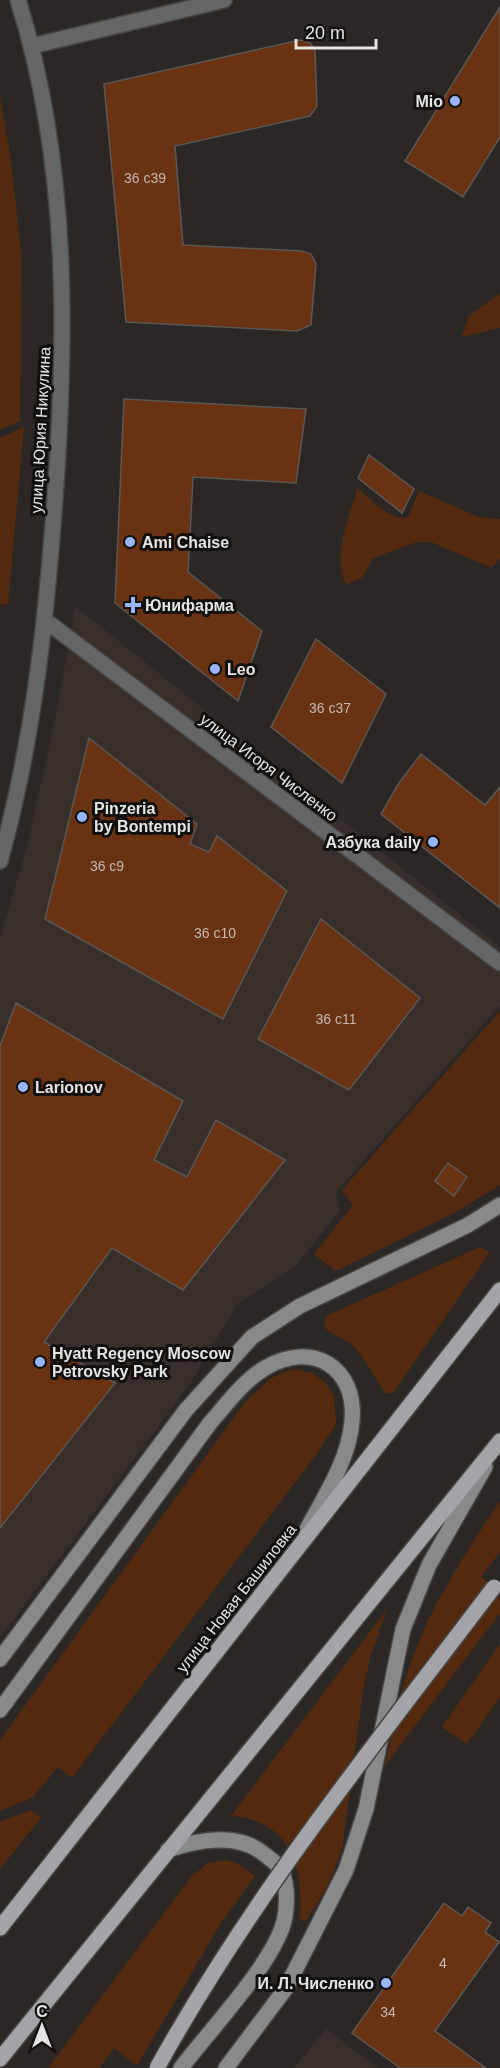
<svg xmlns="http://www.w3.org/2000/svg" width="500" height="2068" viewBox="0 0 500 2068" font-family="Arial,sans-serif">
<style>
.built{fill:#382f2a}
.green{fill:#532910}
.building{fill:#693313;stroke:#5a5755;stroke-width:1.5}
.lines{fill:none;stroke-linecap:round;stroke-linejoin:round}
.minor-casing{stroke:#484543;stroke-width:18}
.secondary-casing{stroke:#484543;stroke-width:18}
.primary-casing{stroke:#484543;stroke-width:18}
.minor{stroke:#656667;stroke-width:15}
.secondary{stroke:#88898b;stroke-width:15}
.primary{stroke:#a3a4a7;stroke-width:15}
.primary-bridge-casing{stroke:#484543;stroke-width:18;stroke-linecap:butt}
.primary-bridge{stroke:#a3a4a7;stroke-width:15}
.poi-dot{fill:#97b6fd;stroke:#11100f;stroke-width:2}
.labels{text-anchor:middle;stroke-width:6;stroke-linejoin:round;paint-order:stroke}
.number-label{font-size:14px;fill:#c7b8af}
.poi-label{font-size:16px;font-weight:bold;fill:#e6e4e3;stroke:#11100f;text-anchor:start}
.street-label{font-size:16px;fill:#e6e4e3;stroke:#11100f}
</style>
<rect width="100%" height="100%" fill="#2a2725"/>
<g class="built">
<polygon points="75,606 500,947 500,1005 337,1191 340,1210 294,1268 238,1303 192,1381 0,1638 0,938 27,846 57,711"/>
<polygon points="326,2029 378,2068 294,2068"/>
</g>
<g class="green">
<polygon points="0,97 10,153 22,259 20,421 0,430"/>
<polygon points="500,293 500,328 462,337 468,317"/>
<polygon points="24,427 8,605 0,604 0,438"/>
<path d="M357,488C369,497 392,523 408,517L419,491L479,517L500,519V558L492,568L431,542H417L373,558L362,578L346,585C331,556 350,517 357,488Z"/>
<polygon points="500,1011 500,1185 458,1211 336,1271 314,1254 353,1205 342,1190"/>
<path d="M480,1247L488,1250V1255L394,1392L388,1394C379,1388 366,1359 355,1348C346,1338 332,1336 324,1327L326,1316Z"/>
<polygon points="293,1369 313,1373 326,1383 334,1396 336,1424 318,1452 72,1778 58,1767 32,1798 0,1811 0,1740 245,1402 271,1378"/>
<path d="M500,1501V1552L481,1577L500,1591V1613L385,1766C393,1728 400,1690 414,1654C434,1600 468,1549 500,1501Z"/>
<path d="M387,1609L370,1658L363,1691L342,1850L326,1889L306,1921L300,1919C304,1869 291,1820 231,1816Z"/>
<polygon points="500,1644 500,1697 467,1744 442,1727"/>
<polygon points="31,1810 41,1818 0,1869 0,1822"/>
<polygon points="226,1860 238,1864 255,1876 221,1923 137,2066 114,2048 99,2068 48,2068 191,1877 208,1863"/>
</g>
<g class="building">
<polygon points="500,7 500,137 463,197 405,161"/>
<polygon points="300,40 310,43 315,50 317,106 310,116 175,146 183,245 302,251 311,254 316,264 311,325 297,331 126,322 104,84"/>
<polygon points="124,399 306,409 296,483 193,477 188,572 262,631 238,701 115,603"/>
<polygon points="369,455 414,489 402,513 358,478"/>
<polygon points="316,639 386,694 342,783 271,727"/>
<polygon points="89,738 197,824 190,844 209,852 217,836 287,891 223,1019 45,919"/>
<polygon points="421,754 485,805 500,787 500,908 381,814 399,783"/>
<polygon points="321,919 420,998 349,1090 258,1039"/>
<polygon points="16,1003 183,1101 154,1160 187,1177 216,1120 285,1160 183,1290 112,1248 44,1342 115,1383 0,1528 0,1046"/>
<polygon points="448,1163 467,1177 454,1196 435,1181"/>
<polygon points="444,1903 462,1916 468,1907 491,1923 485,1932 499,1942 435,2031 486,2068 400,2068 352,2033"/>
</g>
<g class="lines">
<g class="minor-casing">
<g id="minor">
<polyline points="32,46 224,0"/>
<polyline points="46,621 500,963"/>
<path d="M0,861C32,747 45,630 54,512C67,341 70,165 18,0"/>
</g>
</g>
<g class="secondary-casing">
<g id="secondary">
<polyline points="0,1659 186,1410 252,1337 300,1306 468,1225 500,1205"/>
<path d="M0,1710L210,1423C227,1404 243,1381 265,1368C312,1340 357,1367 352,1421C349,1460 324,1497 306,1531"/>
<path d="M168,1850C197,1840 238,1832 264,1854C269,1858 278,1864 281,1869C288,1885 288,1911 282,1928C266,1971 210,2030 181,2068"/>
<polyline points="226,2068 286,1988 346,1870 366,1809 403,1629 429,1565 485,1467"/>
</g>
</g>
<g class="primary-casing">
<g id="primary">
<polyline points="0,1928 500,1290"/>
<polyline points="0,2059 500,1441"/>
</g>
</g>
<use href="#minor" class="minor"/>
<use href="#secondary" class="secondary"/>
<use href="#primary" class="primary"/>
<g class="primary-bridge-casing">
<path id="primary-bridge" d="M157,2068C252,1896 376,1743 494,1587"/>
</g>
<use href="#primary-bridge" class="primary-bridge"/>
</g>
<g class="poi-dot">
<circle cx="455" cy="101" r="6"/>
<circle cx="130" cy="542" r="6"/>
<path d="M130 596h6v6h6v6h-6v6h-6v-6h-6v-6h6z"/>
<circle cx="215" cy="669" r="6"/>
<circle cx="82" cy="817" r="6"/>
<circle cx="433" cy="842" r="6"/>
<circle cx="23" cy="1087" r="6"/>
<circle cx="40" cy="1362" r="6"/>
<circle cx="386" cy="1983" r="6"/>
</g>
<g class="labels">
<g class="number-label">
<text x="145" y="183">36 с39</text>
<text x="330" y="713">36 с37</text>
<text x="107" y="871">36 с9</text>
<text x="215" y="938">36 с10</text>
<text x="336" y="1024">36 с11</text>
<text x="443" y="1968">4</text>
<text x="388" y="2017">34</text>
</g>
<g class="poi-label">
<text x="443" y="107" text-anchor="end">Mio</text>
<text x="142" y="548">Ami Chaise</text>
<text x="145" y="611">Юнифарма</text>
<text x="227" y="675">Leo</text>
<text x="94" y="814">Pinzeria<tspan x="94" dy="18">by Bontempi</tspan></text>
<text x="421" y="848" text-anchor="end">Азбука daily</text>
<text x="35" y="1093">Larionov</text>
<text x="52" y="1359">Hyatt Regency Moscow<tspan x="52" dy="18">Petrovsky Park</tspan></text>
<text x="374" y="1989" text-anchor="end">И. Л. Численко</text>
</g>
<g class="street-label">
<text transform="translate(40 430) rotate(-87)" y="6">улица Юрия Никулина</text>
<text transform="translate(269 767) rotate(37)" y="6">улица Игоря Численко</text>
<text transform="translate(236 1598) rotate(-52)" y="6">улица Новая Башиловка</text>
</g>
</g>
<g transform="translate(42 2026)" stroke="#11100f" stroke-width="4.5" paint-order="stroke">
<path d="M0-4.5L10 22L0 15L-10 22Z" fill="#e6e4e3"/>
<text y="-9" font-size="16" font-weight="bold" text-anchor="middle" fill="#e6e4e3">С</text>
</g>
<path d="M296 39v9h80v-9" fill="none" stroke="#e6e4e3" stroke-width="3"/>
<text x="305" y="39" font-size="18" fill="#e6e4e3" stroke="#11100f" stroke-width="4.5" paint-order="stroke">20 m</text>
</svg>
